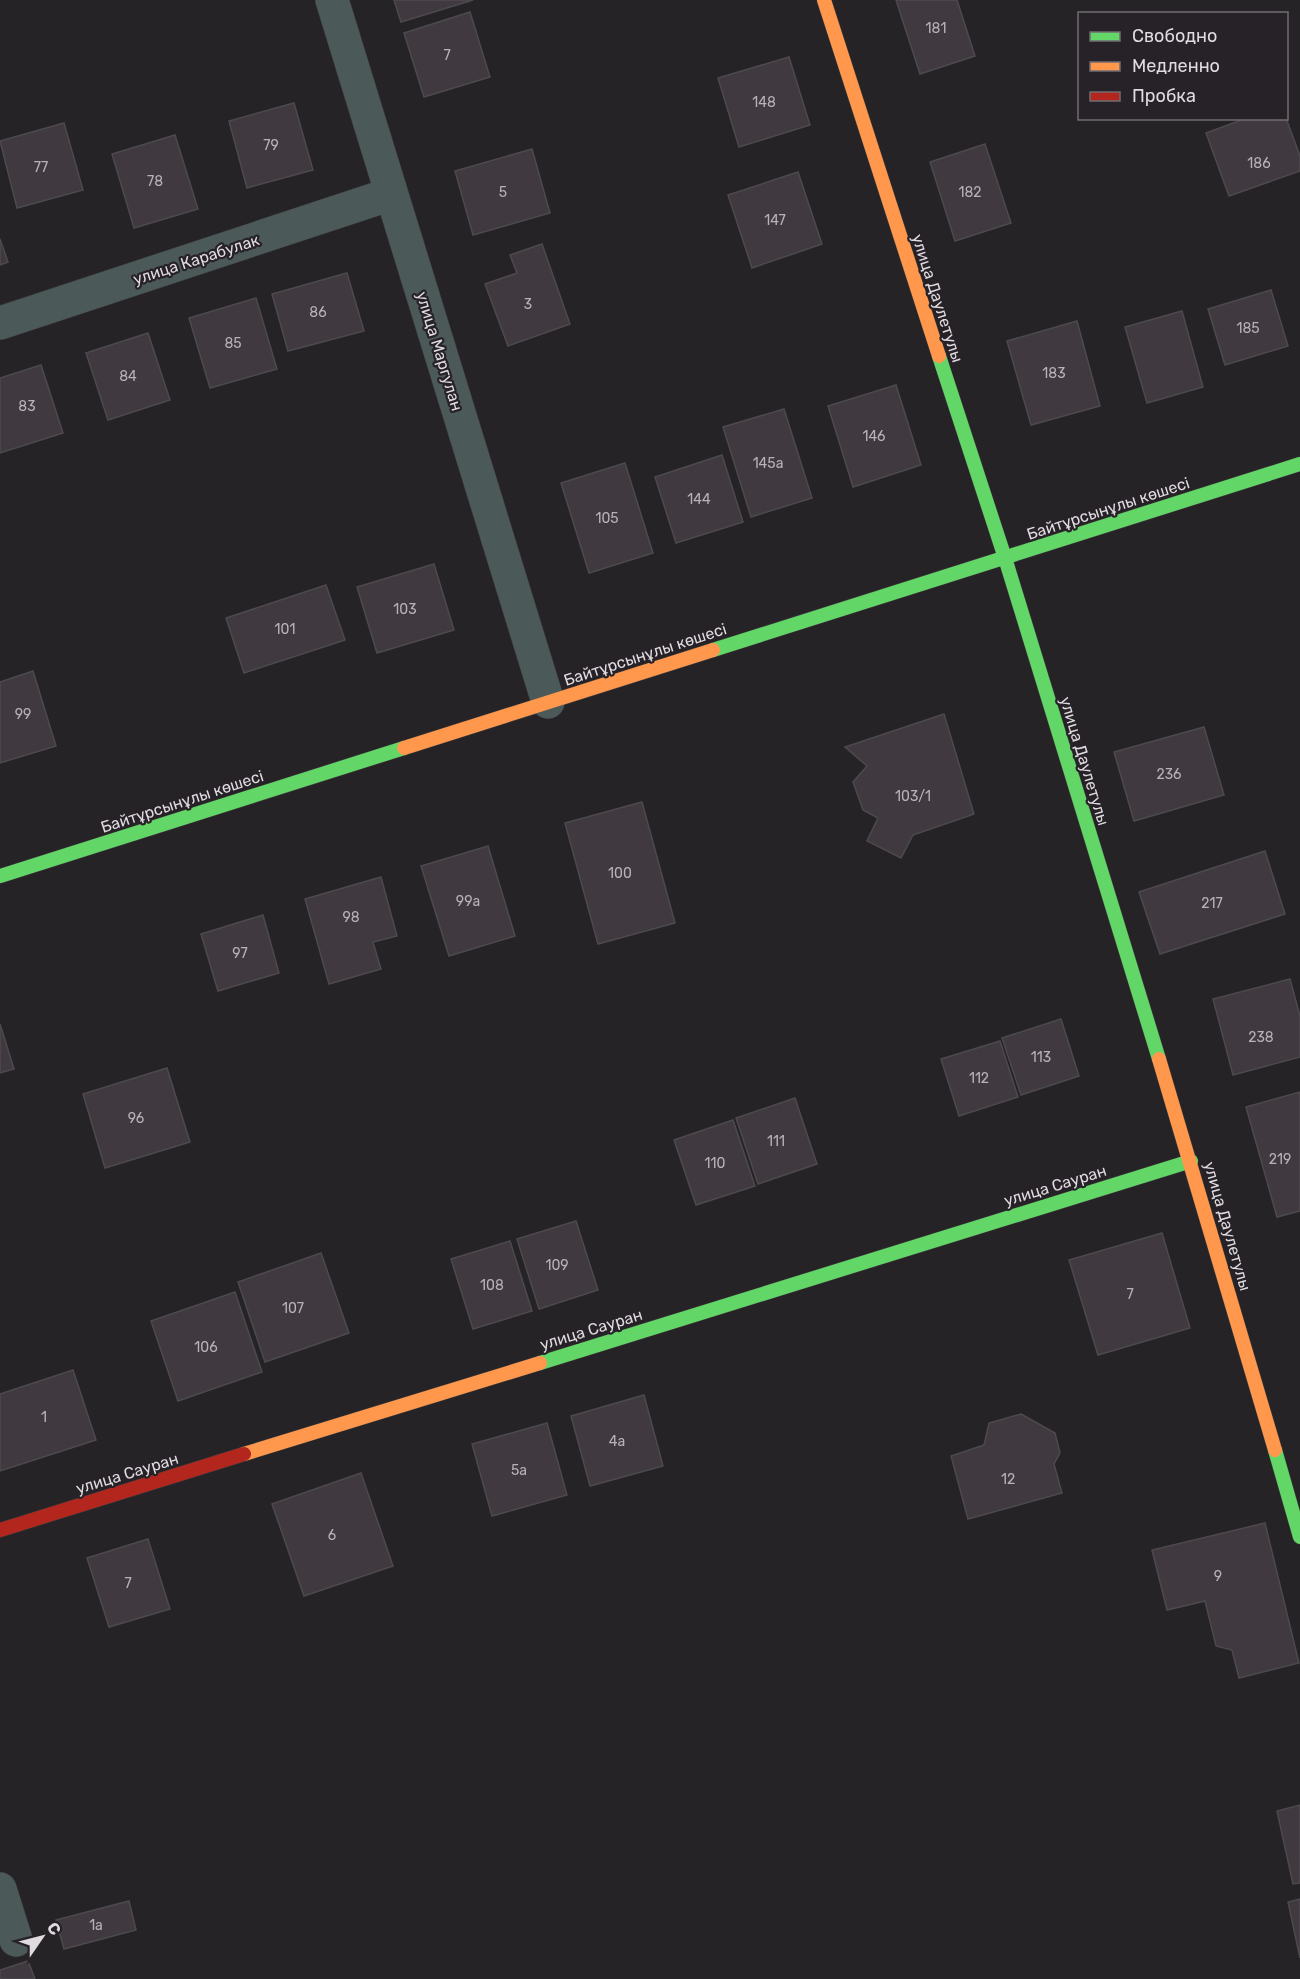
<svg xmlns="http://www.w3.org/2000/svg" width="1300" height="1979" viewBox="0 0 1300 1979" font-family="Rubik,sans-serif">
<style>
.building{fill:#403940;stroke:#4d4a4d;stroke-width:1.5}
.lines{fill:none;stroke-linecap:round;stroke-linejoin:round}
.street-casing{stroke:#3f3e3f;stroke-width:34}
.fast-casing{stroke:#3f3e3f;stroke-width:15}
.slow-casing{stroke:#3f3e3f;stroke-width:15}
.jam-casing{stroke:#3f3e3f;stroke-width:15}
.street{stroke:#4b5959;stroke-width:33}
.fast{stroke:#63d668;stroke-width:14}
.slow{stroke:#ff974d;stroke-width:14}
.jam{stroke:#b3261e;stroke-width:14}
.labels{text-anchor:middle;stroke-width:4.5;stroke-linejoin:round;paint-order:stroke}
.number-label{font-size:14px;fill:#b7b2b7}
.street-label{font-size:16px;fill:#dfdbdf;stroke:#272227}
</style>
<rect width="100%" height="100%" fill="#262326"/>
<g class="building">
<polygon points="394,0 473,0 401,22"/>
<polygon points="896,0 957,0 975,56 920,74"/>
<polygon points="470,12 490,77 424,97 404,33"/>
<polygon points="789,57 810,125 739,147 718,78"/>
<polygon points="294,103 313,170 247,188 229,121"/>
<polygon points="1247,118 1286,118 1300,156 1300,171 1229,196 1206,133"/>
<polygon points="64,123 83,190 17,208 0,141"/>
<polygon points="175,135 198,209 134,228 112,154"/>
<polygon points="985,144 1011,223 955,241 930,162"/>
<polygon points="532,149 550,213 473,235 455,171"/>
<polygon points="798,172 822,244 752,268 728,195"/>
<polygon points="0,239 8,262 0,265"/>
<polygon points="542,244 570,324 508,346 485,284 517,273 510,255"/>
<polygon points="347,273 364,331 288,351 272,294"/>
<polygon points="1271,290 1288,346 1225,365 1208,309"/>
<polygon points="256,298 277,369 210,388 189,318"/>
<polygon points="1182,311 1203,387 1147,403 1125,327"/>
<polygon points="1077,321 1100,406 1031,425 1007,341"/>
<polygon points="148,333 170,400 108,420 86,353"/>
<polygon points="41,365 63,433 0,453 0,378"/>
<polygon points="896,385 921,465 853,487 828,406"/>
<polygon points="784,409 812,498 751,517 723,427"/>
<polygon points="722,455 743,522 676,543 655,477"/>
<polygon points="625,463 653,553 589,573 561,483"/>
<polygon points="434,564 454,630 377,653 357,587"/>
<polygon points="326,585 345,640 244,673 226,618"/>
<polygon points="33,671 56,746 0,763 0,682"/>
<polygon points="944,714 974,814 913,835 901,858 867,841 878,818 863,810 853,782 867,766 845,747"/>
<polygon points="1204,727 1224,795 1134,821 1114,752"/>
<polygon points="642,802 675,923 598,944 565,823"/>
<polygon points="488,846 515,936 449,956 421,866"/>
<polygon points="1265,851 1285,914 1160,954 1139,892"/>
<polygon points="381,877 397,936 373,942 381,969 329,984 305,899"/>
<polygon points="263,915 279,973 218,991 201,934"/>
<polygon points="1290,979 1300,1016 1300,1057 1233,1075 1213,999"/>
<polygon points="1061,1019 1079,1076 1021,1095 1002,1038"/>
<polygon points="0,1024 14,1069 0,1073"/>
<polygon points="1000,1041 1018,1097 959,1116 941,1059"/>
<polygon points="167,1068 190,1142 105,1168 83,1094"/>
<polygon points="1300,1092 1300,1211 1277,1217 1246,1107"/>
<polygon points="795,1098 817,1164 758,1184 736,1118"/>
<polygon points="733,1120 755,1186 696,1205 674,1140"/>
<polygon points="576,1221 598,1290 539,1309 517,1239"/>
<polygon points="1162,1233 1190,1328 1098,1355 1069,1260"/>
<polygon points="510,1241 532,1311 473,1329 451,1259"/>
<polygon points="321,1253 349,1333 265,1362 238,1282"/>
<polygon points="235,1292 262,1372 178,1401 151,1321"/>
<polygon points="73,1370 96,1440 0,1471 0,1394"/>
<polygon points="644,1395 663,1466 590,1486 571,1416"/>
<polygon points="1021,1414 1055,1433 1060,1453 1054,1464 1062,1493 968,1519 951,1456 984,1445 989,1423"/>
<polygon points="547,1423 567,1495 492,1516 472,1444"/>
<polygon points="361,1473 393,1566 304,1596 272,1504"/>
<polygon points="1265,1523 1299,1663 1239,1678 1232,1650 1216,1646 1205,1601 1167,1610 1152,1550"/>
<polygon points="148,1539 170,1609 109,1627 87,1558"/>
<polygon points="1300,1805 1300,1883 1293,1884 1277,1811"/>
<polygon points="1300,1899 1300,1958 1288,1902"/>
<polygon points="129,1901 136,1930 64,1949 56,1920"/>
<polygon points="28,1961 35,1979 0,1979 0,1970"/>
</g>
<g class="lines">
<g class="street-casing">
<g id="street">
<polyline points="332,0 548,702"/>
<polyline points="0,323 391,194"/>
<polyline points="0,1889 16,1940"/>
</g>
</g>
<g class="fast-casing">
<g id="fast">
<polyline points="939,356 1005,558 1159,1059"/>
<polyline points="713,650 1300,464"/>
<polyline points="0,876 404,748"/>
<polyline points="540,1363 1191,1161"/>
<polyline points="1275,1450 1300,1537"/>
</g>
</g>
<g class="slow-casing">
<g id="slow">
<polyline points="824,0 939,356"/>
<polyline points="404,748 713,650"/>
<polyline points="1159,1059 1275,1450"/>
<polyline points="244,1454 540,1363"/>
</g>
</g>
<g class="jam-casing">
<polyline id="jam" points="0,1530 244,1454"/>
</g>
<use href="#street" class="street"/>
<use href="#fast" class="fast"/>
<use href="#slow" class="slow"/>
<use href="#jam" class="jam"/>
</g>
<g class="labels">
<g class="number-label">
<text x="936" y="33">181</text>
<text x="447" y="60">7</text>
<text x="764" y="107">148</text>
<text x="271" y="150">79</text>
<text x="1259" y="168">186</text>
<text x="41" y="172">77</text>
<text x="155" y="186">78</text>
<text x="503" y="197">5</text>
<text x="970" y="197">182</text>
<text x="775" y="225">147</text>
<text x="528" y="309">3</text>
<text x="318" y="317">86</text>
<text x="1248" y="333">185</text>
<text x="233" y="348">85</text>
<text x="1054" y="378">183</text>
<text x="128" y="381">84</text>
<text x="27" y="411">83</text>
<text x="874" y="441">146</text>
<text x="768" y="468">145а</text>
<text x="699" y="504">144</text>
<text x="607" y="523">105</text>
<text x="405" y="614">103</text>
<text x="285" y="634">101</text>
<text x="23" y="719">99</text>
<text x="1169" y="779">236</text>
<text x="913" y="801">103/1</text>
<text x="620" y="878">100</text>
<text x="468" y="906">99а</text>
<text x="1212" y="908">217</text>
<text x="351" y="922">98</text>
<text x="240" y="958">97</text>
<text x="1261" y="1042">238</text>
<text x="1041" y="1062">113</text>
<text x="979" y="1083">112</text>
<text x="136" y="1123">96</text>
<text x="776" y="1146">111</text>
<text x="1280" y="1164">219</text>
<text x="715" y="1168">110</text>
<text x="557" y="1270">109</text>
<text x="492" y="1290">108</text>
<text x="1130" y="1299">7</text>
<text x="293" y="1313">107</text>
<text x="206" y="1352">106</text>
<text x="44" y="1422">1</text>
<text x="617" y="1446">4а</text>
<text x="519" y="1475">5а</text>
<text x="1008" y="1484">12</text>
<text x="332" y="1540">6</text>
<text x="1218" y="1581">9</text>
<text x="128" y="1588">7</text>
<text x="96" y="1930">1а</text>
</g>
<g class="street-label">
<text transform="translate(196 259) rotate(-18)" y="6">улица Карабулак</text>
<text transform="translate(938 298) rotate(72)" y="6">улица Даулетулы</text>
<text transform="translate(440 351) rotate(73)" y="6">улица Маргулан</text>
<text transform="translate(1108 508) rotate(-18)" y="6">Байтұрсынұлы көшесі</text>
<text transform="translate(645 654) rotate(-18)" y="6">Байтұрсынұлы көшесі</text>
<text transform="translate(1085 761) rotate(73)" y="6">улица Даулетулы</text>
<text transform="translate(182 801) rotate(-18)" y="6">Байтұрсынұлы көшесі</text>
<text transform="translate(1055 1185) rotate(-17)" y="6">улица Сауран</text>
<text transform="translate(1228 1226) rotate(74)" y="6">улица Даулетулы</text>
<text transform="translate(591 1329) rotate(-17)" y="6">улица Сауран</text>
<text transform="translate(127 1473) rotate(-17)" y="6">улица Сауран</text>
</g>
</g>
<rect x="1078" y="12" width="210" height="108" fill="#272227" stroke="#716c71" stroke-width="1.5"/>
<rect x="1090" y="32" width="30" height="9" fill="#63d668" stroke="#716c71" stroke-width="1.5"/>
<text x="1132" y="42" font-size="18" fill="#dfdbdf">Свободно</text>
<rect x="1090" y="62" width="30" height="9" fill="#ff974d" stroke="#716c71" stroke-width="1.5"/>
<text x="1132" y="72" font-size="18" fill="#dfdbdf">Медленно</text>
<rect x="1090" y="92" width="30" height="9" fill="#b3261e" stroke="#716c71" stroke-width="1.5"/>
<text x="1132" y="102" font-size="18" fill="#dfdbdf">Пробка</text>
<g transform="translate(42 1937) rotate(55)" stroke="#272227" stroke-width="4.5" paint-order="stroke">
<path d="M0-4.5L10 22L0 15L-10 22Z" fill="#dfdbdf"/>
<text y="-9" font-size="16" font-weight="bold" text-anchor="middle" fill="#dfdbdf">С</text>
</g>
</svg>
